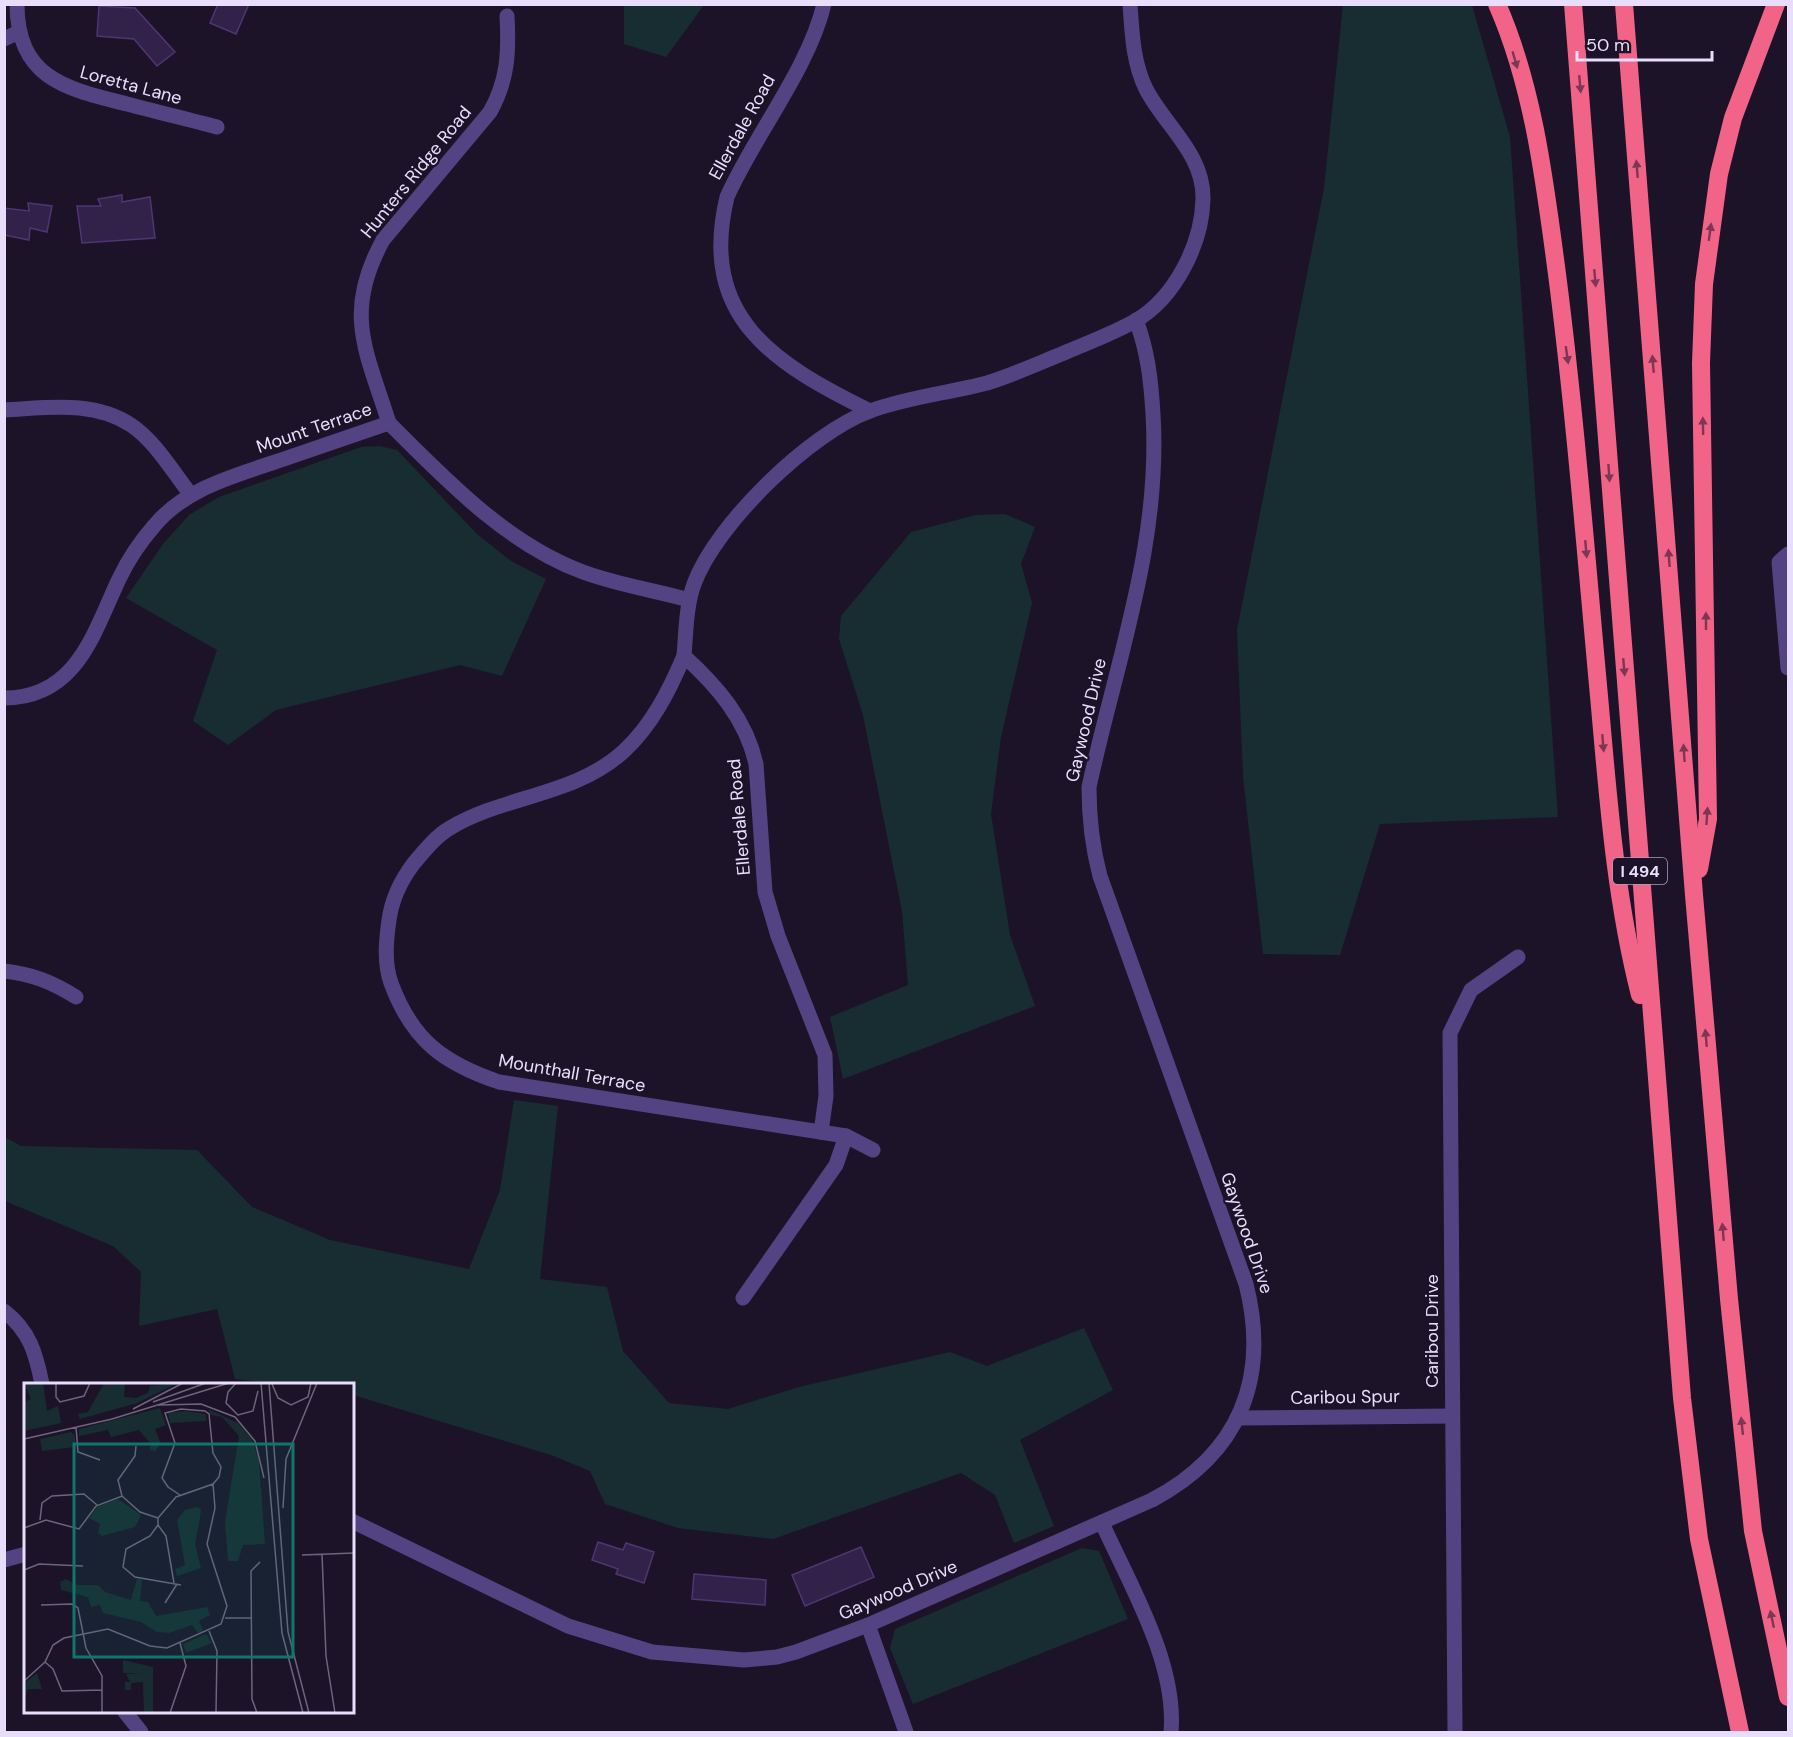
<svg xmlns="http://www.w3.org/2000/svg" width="1793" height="1737" viewBox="0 0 1793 1737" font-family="'DM Sans',sans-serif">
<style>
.green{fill:#172d32}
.building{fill:#322148;stroke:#4f3572;stroke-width:1.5}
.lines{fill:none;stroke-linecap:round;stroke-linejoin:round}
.minor{stroke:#544383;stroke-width:15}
.highway{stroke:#f16488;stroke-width:18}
.oneway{fill:#7c3754}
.labels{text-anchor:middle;stroke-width:4.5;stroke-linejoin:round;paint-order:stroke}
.shield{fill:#1c1329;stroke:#aba1bd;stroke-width:1.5}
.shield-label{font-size:16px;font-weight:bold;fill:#e8defc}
.street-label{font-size:18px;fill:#e8defc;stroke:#1c1329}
.inset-road{fill:none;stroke:#6e647d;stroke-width:1.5}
.view{fill:#0f766e;fill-opacity:0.15;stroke:#0f766e;stroke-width:3}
.inset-edge{fill:none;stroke:#e8defc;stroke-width:3}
</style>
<rect width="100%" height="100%" fill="#1c1329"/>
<g class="green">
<polygon points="624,5 624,4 704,5 666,57 624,44"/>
<polygon points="1343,5 1472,5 1510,137 1558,817 1380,824 1340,955 1263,954 1243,777 1237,630 1324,188"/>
<polygon points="379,446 397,450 477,534 511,561 546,579 502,676 460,665 276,710 228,745 193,721 217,650 126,598 163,544 189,515 219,497 361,447"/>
<polygon points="1005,514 1035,527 1021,564 1032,603 1001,737 991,814 1010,935 1035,1006 843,1079 830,1017 908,985 902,911 863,715 839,639 841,616 911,532 976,515"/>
<polygon points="514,1100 558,1106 540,1279 607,1287 623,1351 669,1403 728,1409 799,1387 950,1352 987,1366 1084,1328 1113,1390 1020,1440 1054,1526 1014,1543 995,1495 961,1473 773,1539 678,1528 605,1504 590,1471 551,1455 353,1395 352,1384 283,1384 235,1379 217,1309 139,1326 141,1272 113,1246 5,1201 5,1137 21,1146 197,1150 252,1207 330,1240 469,1269 500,1190"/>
<polygon points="1082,1548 1099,1551 1128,1619 913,1704 890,1648 895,1629"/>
</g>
<g class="building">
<polygon points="218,4 249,4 236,34 210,23"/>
<polygon points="99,6 135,8 175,52 157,66 134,39 97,36"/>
<polygon points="122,195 122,202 150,197 155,238 82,243 77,206 101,206 98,199"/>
<polygon points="28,203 52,206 47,232 30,228 29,240 4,235 4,208 29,211"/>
<polygon points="598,1542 623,1550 626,1543 654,1552 644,1583 616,1574 618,1569 592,1560"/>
<polygon points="861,1547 874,1577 805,1606 792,1575"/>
<polygon points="694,1574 766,1580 765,1605 692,1599"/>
</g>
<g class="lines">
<g class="minor">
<path d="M17,4C17,79 67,89 127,104C157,112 187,119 217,127"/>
<path d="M824,4C809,68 754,136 727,197C698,318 775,364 870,411"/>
<polyline points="4,39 19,32"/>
<path d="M4,410C47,408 93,400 131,425C155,441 173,472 191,495"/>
<path d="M389,423C366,350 343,313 383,240L490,112C508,80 509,52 507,16"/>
<polyline points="1788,554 1779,562 1788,668"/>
<path d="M684,656C669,691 652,725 624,751C575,796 505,795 450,828C436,836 424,851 414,863C401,880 392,898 389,920C386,941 384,963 391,983C412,1040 443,1063 499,1082L846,1136L873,1150"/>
<path d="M4,698C77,698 94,632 119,579C128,560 140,542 154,526C185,488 237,475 281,460C317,448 353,435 389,423C446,480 507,544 583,572C618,585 654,590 689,600"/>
<path d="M4,971C32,974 52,982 76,997"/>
<path d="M821,1132L826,1096L825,1055L778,936L765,892L756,764C746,719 717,686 684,656C686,632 686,606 694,584C716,524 810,433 870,411C908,397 949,393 987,383C1013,375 1039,363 1064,353C1087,343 1112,334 1135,321C1175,298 1202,244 1203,199C1204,154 1165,126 1146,89C1133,63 1132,33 1130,4"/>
<polyline points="743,1298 836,1165 846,1136"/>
<path d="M4,1311C30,1331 36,1354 42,1384"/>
<polyline points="1237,1418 1452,1416"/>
<path d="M352,1521L568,1626L652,1652L744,1660L777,1657L796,1652L868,1625L1152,1500C1239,1454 1270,1379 1246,1284L1100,876C1092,846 1089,818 1089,787C1116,662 1161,544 1153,414C1151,381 1148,352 1136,320"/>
<path d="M1102,1523C1130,1585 1177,1663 1171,1732"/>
<polyline points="4,1560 26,1554"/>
<polyline points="868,1625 906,1732"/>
<polyline points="125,1712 141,1732"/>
<polyline points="1455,1732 1450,1033 1471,990 1518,957"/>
</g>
<g class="highway">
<path d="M1497,4C1534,88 1545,184 1557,274C1575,414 1586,555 1599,696C1608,796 1615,897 1640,995"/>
<polyline points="1573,4 1682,1398 1699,1539 1740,1732"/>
<polyline points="1624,4 1694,895 1729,1299 1753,1531 1788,1697"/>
<polyline points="1699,869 1708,819 1701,363 1704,284 1719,174 1733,118 1776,4"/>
</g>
</g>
<defs><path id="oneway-solid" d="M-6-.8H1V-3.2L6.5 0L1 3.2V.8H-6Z" transform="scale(1.5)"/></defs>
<g class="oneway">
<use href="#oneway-solid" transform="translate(1515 60) rotate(74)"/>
<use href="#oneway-solid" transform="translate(1580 84) rotate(85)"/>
<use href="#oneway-solid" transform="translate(1637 169) rotate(-95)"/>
<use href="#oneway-solid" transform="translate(1710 232) rotate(-82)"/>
<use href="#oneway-solid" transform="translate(1595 278) rotate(85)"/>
<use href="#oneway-solid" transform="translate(1567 355) rotate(82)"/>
<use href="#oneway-solid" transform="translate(1653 364) rotate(-95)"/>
<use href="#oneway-solid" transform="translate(1703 426) rotate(-91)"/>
<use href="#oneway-solid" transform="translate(1609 473) rotate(86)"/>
<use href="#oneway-solid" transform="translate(1586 549) rotate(85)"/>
<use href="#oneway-solid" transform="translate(1669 558) rotate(-94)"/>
<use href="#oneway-solid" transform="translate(1706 621) rotate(-90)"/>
<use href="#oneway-solid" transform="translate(1624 667) rotate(85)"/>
<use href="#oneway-solid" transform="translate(1603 743) rotate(85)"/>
<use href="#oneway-solid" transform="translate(1684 753) rotate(-94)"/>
<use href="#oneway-solid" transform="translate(1707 816) rotate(-86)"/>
<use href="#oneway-solid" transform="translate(1706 1038) rotate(-95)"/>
<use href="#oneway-solid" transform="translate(1723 1232) rotate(-95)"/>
<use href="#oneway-solid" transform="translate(1742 1426) rotate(-96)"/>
<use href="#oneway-solid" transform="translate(1772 1619) rotate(-102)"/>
</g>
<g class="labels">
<rect class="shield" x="1613" y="858" width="54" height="26" rx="4.5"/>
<g class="shield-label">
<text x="1640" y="877">I 494</text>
</g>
<g class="street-label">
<text transform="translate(131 85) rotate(15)" y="6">Loretta Lane</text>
<text transform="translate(742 127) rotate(-61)" y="6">Ellerdale Road</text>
<text transform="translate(416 172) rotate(-51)" y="6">Hunters Ridge Road</text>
<text transform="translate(314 428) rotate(-19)" y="6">Mount Terrace</text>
<text transform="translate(1086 720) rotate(-77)" y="6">Gaywood Drive</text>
<text transform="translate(739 817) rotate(-95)" y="6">Ellerdale Road</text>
<text transform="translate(572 1073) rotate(10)" y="6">Mounthall Terrace</text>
<text transform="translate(1247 1233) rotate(71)" y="6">Gaywood Drive</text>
<text transform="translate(1432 1331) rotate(-90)" y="6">Caribou Drive</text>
<text transform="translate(1345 1397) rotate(-1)" y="6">Caribou Spur</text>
<text transform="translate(898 1590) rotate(-23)" y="6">Gaywood Drive</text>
</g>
</g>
<g transform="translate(24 1383)">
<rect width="330" height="330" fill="#1c1329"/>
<path d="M0,0H19L23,28L34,23L37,40L0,48V19L7,16ZM80,0H101L100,14L112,15L124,10L126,3L154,0L113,20L56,36L54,31L64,29ZM136,25L142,42L131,46L137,61L131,68L126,67V60L115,47L87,54L84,47L55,53V46ZM184,26L214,40L228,56L235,78L241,161L219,162L214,178H204L201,139L215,53L198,34L187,32ZM161,28L182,31V38L146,40L144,30ZM47,49L51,53V64L18,68L16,56ZM94,116L117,132L111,144L78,153L74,150L76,141L65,135L73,124ZM173,124L177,126L176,135L171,161L177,185L153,193L151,186L161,182L153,137L161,127ZM42,196L53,202H74L81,209L107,217L113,196L118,197L116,218L124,219L132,233L183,224L186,232L175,238L179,248L174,250L168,242L145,250L133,249L117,239L79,230L76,222L67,224L64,214L37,207L36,199ZM182,251L188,260L162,270L159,261ZM99,277L129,284V330H120L119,299L107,300V307H101V299H106L102,291H119L99,290ZM13,290L18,306H4L0,317V300Z" fill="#172d32"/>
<path class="inset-road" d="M32,0V14L36,19L60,13L66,0M212,0L204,9L202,20L214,32L229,28L234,8M237,0L258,250L279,330M245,0L264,249L285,330M248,1L254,15L267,22L284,14L287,0M129,19L182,0M135,22L177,21L211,34L231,58L240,95M109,26L159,0M52,44L54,69L76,77M0,56L88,36L205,0M98,113L94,97L111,73L112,63M259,125L262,76L293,0M16,137L18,120L28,113L60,111L73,122M134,142L126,153L102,166L99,184L111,194L157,202M0,145L22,137L55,146L72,123L98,113L116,129L134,135M298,171L302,273L311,330M278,172L330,170M0,187L15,181L59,183M150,200L142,153L134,142V135L152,114L189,101L195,94L197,84L189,70L185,31L181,28L157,26L141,30L151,60L138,95L144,104L156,112M141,220L153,201M17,222L48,221L54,225L62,265L78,293V330M201,235H228M185,248L193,268L192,330M21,279L29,286L38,308L78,307M0,298L21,279L29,262L40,255L84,246L126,263L143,265L197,241L203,223L183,161L191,125L189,101M146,330L162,283L156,260M233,330L228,316L227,188L236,179"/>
<path class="view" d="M50,61H269V274H50Z"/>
<rect width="330" height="330" class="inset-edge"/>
</g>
<rect width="1793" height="1737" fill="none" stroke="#e8defc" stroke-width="12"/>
<path d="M1577 51v9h135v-9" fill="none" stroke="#e8defc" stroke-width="3"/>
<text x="1586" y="51" font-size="18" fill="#e8defc" stroke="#1c1329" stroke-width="4.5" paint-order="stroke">50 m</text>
</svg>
